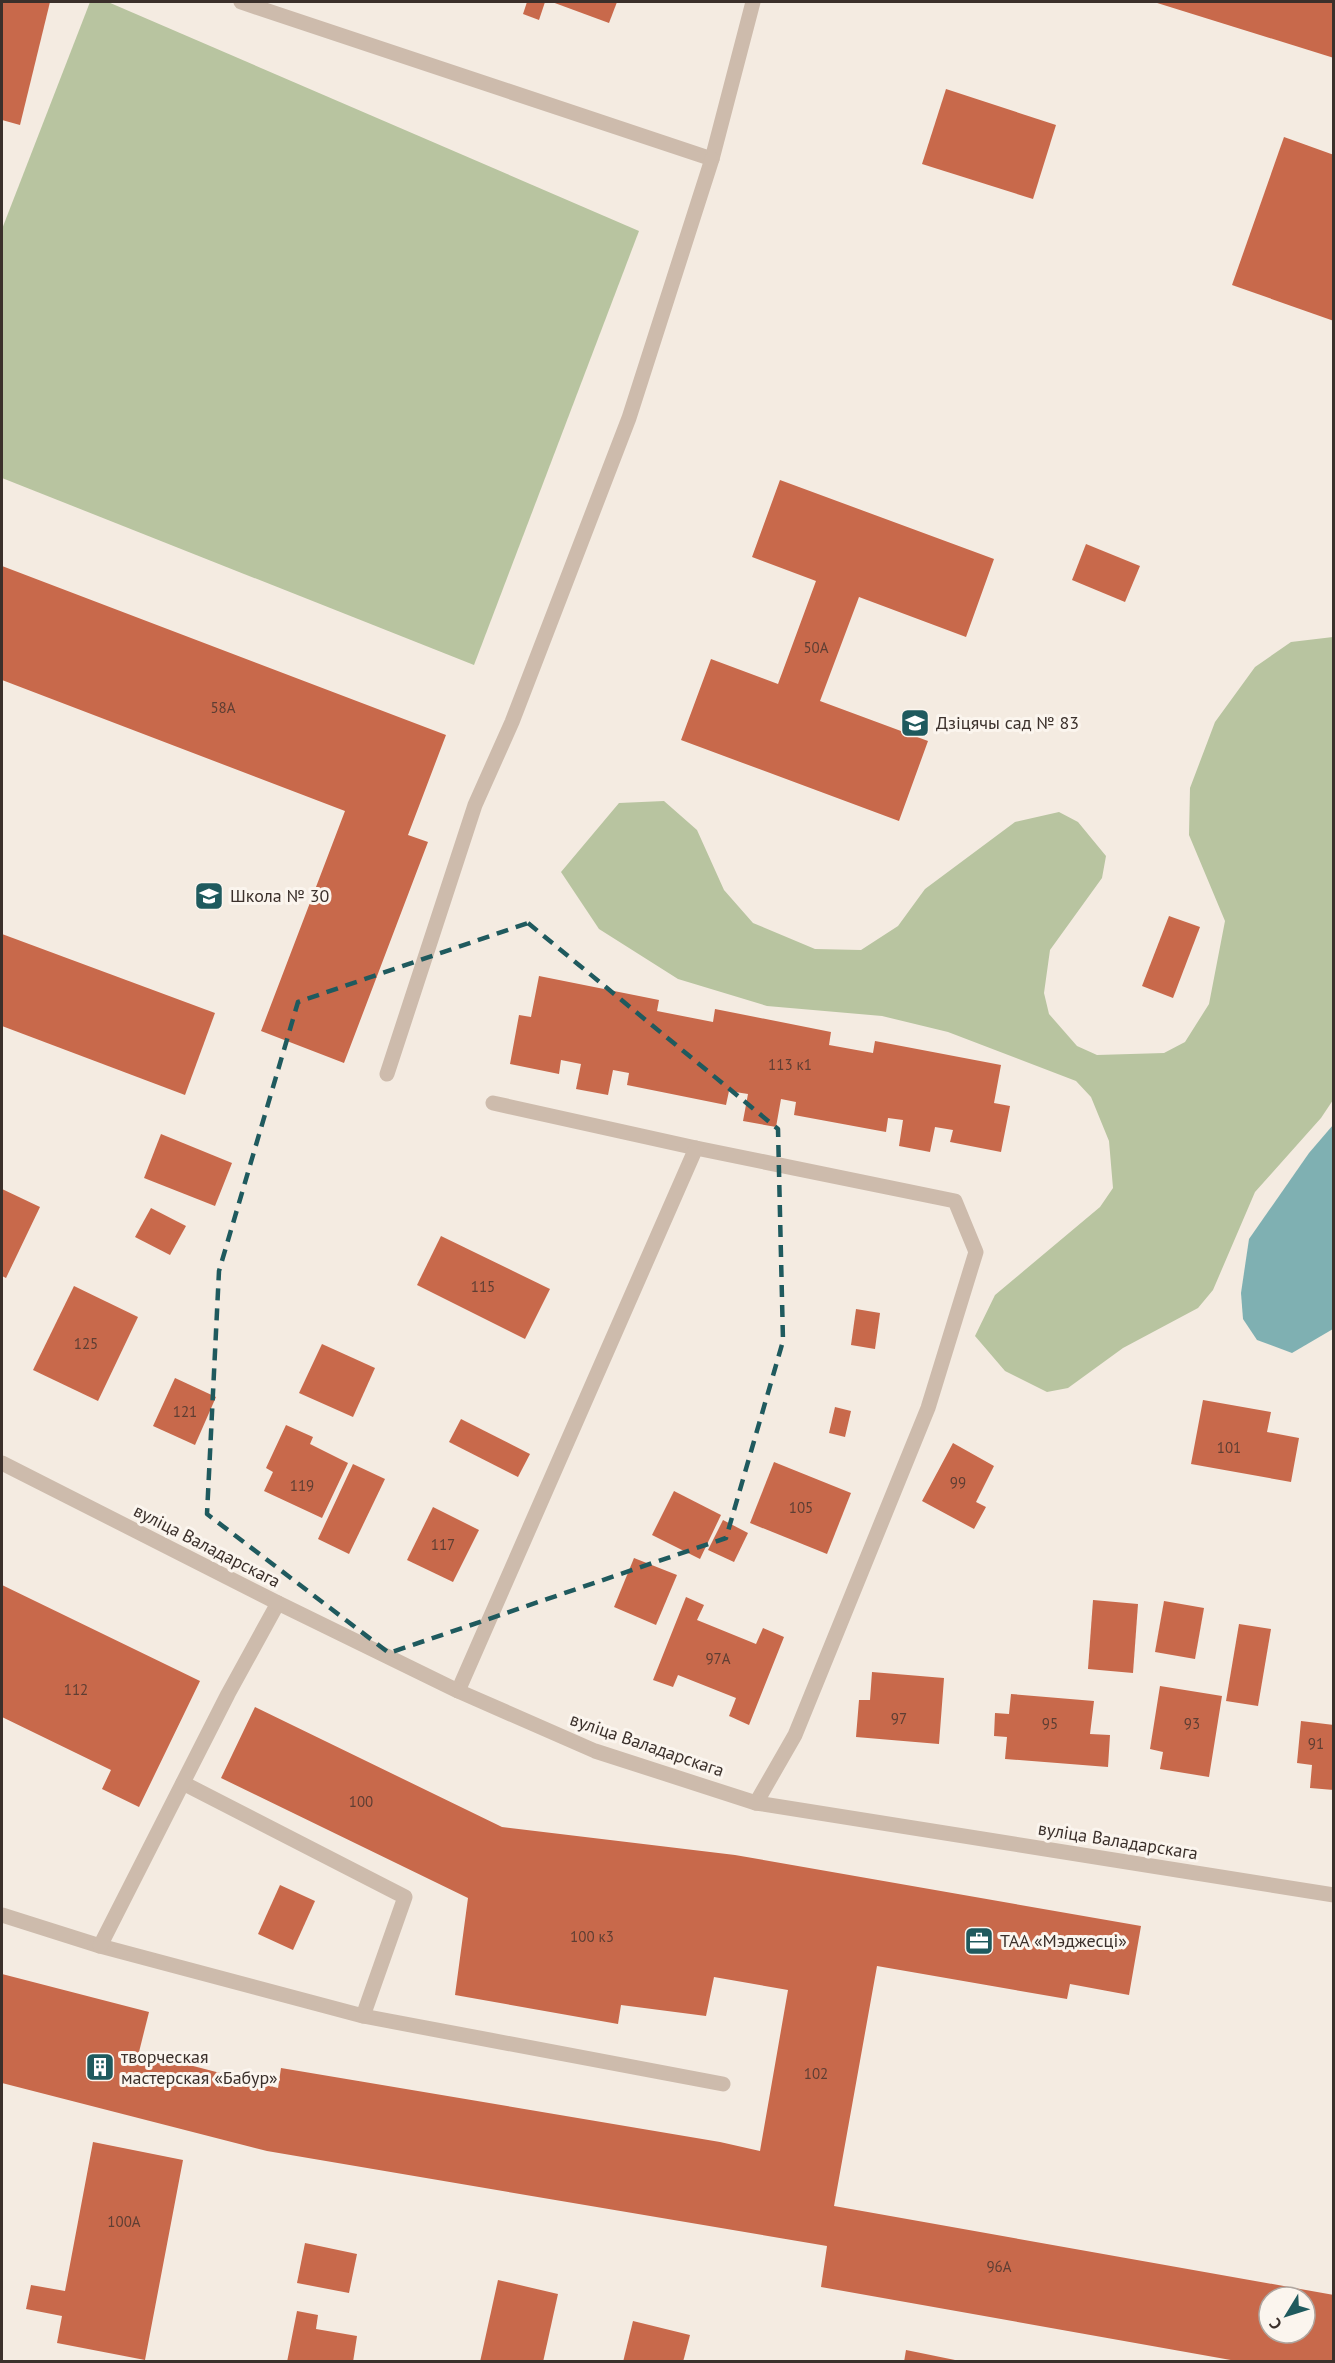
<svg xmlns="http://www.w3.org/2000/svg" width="1335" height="2363" viewBox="0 0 1335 2363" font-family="'PT Sans',sans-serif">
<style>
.green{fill:#b8c4a0}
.water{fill:#7fb0b2}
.building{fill:#c8694b;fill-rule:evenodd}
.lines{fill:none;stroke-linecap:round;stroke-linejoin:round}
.service{stroke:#cdbbac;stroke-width:15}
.minor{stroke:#cdbbac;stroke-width:15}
.marked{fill:none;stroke:#1f5a5e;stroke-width:4.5;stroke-dasharray:12 8;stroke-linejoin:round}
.labels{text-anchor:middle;stroke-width:6;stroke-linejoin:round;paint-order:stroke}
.number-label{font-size:15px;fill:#5e3e33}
.poi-label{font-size:18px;fill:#3b302b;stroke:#fbf5ee;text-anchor:start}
.street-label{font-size:18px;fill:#3b302b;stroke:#fbf5ee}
</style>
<rect width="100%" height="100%" fill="#f4ebe1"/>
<g class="green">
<polygon points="90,2 108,2 639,231 474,665 2,478 2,229"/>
<polygon points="1333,637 1333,1100 1321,1118 1255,1192 1213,1290 1198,1308 1123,1348 1068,1388 1047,1392 1005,1371 975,1336 995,1295 1100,1207 1113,1188 1109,1141 1091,1097 1076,1081 948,1032 882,1016 767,1006 678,979 599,929 561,872 619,803 664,801 697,830 724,890 753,923 815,949 861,950 898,926 925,889 1015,822 1059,812 1078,822 1106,856 1102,878 1050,950 1044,993 1049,1014 1077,1046 1097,1055 1164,1053 1185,1042 1209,1004 1225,921 1189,835 1190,788 1215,722 1255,667 1291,642"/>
</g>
<polygon class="water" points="1333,1125 1333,1329 1292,1353 1257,1340 1243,1319 1241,1293 1249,1239 1309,1153"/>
<g class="building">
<polygon points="2,2 50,2 20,125 2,120"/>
<polygon points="527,2 545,2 539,20 523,14"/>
<polygon points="552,2 617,2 609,23"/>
<polygon points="1154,2 1334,2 1334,58"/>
<polygon points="946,89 1056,125 1033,199 922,164"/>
<polygon points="1284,137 1334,155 1334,321 1232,285"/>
<polygon points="780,480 994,559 966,637 859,597 820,701 928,741 899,821 681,740 711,659 778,684 816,581 752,557"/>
<polygon points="1086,544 1140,566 1125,602 1072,580"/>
<polygon points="2,566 446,735 408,835 428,842 344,1063 261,1031 345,811 2,680"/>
<polygon points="1169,916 1200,927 1173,998 1142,986"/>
<polygon points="2,934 215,1013 185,1095 2,1026"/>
<polygon points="539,976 659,1000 657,1011 713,1022 715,1009 831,1032 829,1045 873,1053 875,1041 1001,1065 994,1103 1010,1106 1001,1152 950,1142 953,1130 935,1127 930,1152 899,1146 903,1120 888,1118 886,1132 794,1115 796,1102 781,1099 776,1127 743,1121 748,1094 729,1091 726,1105 627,1085 629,1073 613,1070 608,1095 576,1089 581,1064 561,1060 559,1074 510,1064 519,1015 531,1017"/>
<polygon points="161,1134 232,1163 215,1206 144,1178"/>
<polygon points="2,1189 40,1207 6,1278 2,1276"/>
<polygon points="151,1208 186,1226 170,1255 135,1237"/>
<polygon points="441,1236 550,1289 525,1339 417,1285"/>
<polygon points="74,1286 138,1317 98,1401 33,1370"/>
<polygon points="856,1309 880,1313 875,1349 851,1345"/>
<polygon points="322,1344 375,1368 353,1417 299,1393"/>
<polygon points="175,1378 216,1397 195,1445 153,1426"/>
<polygon points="1203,1400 1271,1412 1267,1432 1299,1438 1291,1482 1191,1464"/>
<polygon points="835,1407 851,1411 845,1437 829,1433"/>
<polygon points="461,1419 530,1454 518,1477 449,1442"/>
<polygon points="286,1425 313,1437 310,1444 348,1463 322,1518 264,1491 273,1472 266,1468"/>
<polygon points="953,1443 994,1466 976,1502 986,1507 974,1529 922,1501"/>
<polygon points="774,1462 851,1493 827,1554 750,1523"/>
<polygon points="353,1464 385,1479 349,1554 318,1539"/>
<polygon points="674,1491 721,1515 700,1559 652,1535"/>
<polygon points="433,1507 479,1530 453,1582 407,1560"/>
<polygon points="723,1520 748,1533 734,1562 708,1550"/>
<polygon points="634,1558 677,1575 656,1625 614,1607"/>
<polygon points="2,1585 200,1681 139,1807 102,1789 111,1770 2,1717"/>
<polygon points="686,1597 704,1605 697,1620 756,1644 763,1628 784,1637 749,1725 729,1716 736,1698 678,1675 673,1687 653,1680"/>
<polygon points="1093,1600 1138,1604 1133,1673 1088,1669"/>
<polygon points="1164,1601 1204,1608 1195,1659 1155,1652"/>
<polygon points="1239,1624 1271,1629 1258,1706 1226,1701"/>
<polygon points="872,1672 944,1678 939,1744 856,1737 859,1700 870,1700"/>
<polygon points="1160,1686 1222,1696 1209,1777 1160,1769 1163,1752 1150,1749"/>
<polygon points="1011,1694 1094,1701 1090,1734 1110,1735 1108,1767 1005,1759 1007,1737 994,1736 995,1713 1009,1714"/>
<path d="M255,1707L502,1827L735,1855L1141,1926L1129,1995L1070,1984L1067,1999L877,1966L834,2206L1334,2295V2362H1242L821,2287L827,2246L267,2151L2,2083V1974L149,2012L139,2052L278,2088L281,2068L720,2142L760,2151L788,1990L714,1977L706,2016L621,2005L618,2024L455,1995L468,1898L221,1778ZM1269,2297H1305V2333H1269Z"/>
<polygon points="1301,1721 1334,1725 1334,1790 1310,1788 1312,1765 1297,1763"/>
<polygon points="280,1885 315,1901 293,1950 258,1934"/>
<polygon points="93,2142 183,2160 145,2360 57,2343 62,2316 26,2309 31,2285 65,2291"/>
<polygon points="305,2243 357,2254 349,2293 297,2283"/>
<polygon points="498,2280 558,2294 543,2362 480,2362"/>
<polygon points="297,2311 318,2315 316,2329 357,2336 353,2362 287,2362"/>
<polygon points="633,2321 690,2335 683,2362 623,2362"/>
<polygon points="906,2350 955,2360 954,2362 904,2362"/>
</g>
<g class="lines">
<g class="service">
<polyline points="241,2 712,159 753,2"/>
<polyline points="387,1074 475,805 512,722 629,418 712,159"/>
<polyline points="493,1103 696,1148 955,1201 976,1252 928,1408 795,1735 756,1803"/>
<polyline points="458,1691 696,1148"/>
<polyline points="2,1915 100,1946 363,2016 405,1897 183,1783"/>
<polyline points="100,1946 228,1694 278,1603"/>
<polyline points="363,2016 723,2084"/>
</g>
<polyline class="minor" points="2,1463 278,1603 458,1691 595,1751 756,1803 1334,1895"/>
</g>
<path class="marked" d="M528,923L778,1129L783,1341L726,1538L389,1653L207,1514L219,1271L298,1002Z"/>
<defs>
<g id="school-square" transform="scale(1.5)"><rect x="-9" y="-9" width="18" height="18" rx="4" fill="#1f5a5e" stroke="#fbf5ee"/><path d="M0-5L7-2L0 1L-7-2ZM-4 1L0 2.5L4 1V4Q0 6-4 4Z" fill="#fff"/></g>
<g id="office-square" transform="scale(1.5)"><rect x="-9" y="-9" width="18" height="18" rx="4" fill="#1f5a5e" stroke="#fbf5ee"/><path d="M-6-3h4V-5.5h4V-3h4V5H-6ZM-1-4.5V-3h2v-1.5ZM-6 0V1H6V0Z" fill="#fff"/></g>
<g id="building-square" transform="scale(1.5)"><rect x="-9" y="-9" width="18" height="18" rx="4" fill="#1f5a5e" stroke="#fbf5ee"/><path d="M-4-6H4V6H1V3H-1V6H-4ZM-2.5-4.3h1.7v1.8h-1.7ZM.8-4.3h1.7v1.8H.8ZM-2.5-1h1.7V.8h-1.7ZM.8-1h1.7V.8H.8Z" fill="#fff"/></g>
</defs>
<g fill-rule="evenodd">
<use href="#school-square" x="915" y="723"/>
<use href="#school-square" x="209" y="896"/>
<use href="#office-square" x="979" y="1941"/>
<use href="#building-square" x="100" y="2067"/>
</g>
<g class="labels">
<g class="number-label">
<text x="816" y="653">50А</text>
<text x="223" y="713">58А</text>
<text x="790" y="1070">113 к1</text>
<text x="483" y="1292">115</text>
<text x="86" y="1349">125</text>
<text x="185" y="1417">121</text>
<text x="1229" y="1453">101</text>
<text x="958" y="1488">99</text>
<text x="302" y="1491">119</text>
<text x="801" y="1513">105</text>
<text x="443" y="1550">117</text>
<text x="718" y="1664">97А</text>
<text x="76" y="1695">112</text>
<text x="899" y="1724">97</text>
<text x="1050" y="1729">95</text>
<text x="1192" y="1729">93</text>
<text x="1316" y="1749">91</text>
<text x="361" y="1807">100</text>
<text x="592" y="1942">100 к3</text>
<text x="816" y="2079">102</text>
<text x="124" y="2227">100А</text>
<text x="999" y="2272">96А</text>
</g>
<g class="poi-label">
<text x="936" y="729">Дзіцячы сад № 83</text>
<text x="230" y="902">Школа № 30</text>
<text x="1000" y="1947">ТАА «Мэджесці»</text>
<text x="121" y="2063">творческая<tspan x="121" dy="21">мастерская «Бабур»</tspan></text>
</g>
<g class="street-label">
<text transform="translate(207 1546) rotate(27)" y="6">вуліца Валадарскага</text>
<text transform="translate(647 1745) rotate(19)" y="6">вуліца Валадарскага</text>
<text transform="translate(1118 1841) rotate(9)" y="6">вуліца Валадарскага</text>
</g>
</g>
<rect width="1335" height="2363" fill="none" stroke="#3b302b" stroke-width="6"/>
<g transform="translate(1287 2315) rotate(232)"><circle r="28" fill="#fbf5ee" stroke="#aea6a0" stroke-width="1.5"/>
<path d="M0-4.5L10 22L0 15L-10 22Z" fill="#1f5a5e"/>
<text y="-9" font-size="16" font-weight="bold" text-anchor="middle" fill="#3b302b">С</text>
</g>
</svg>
